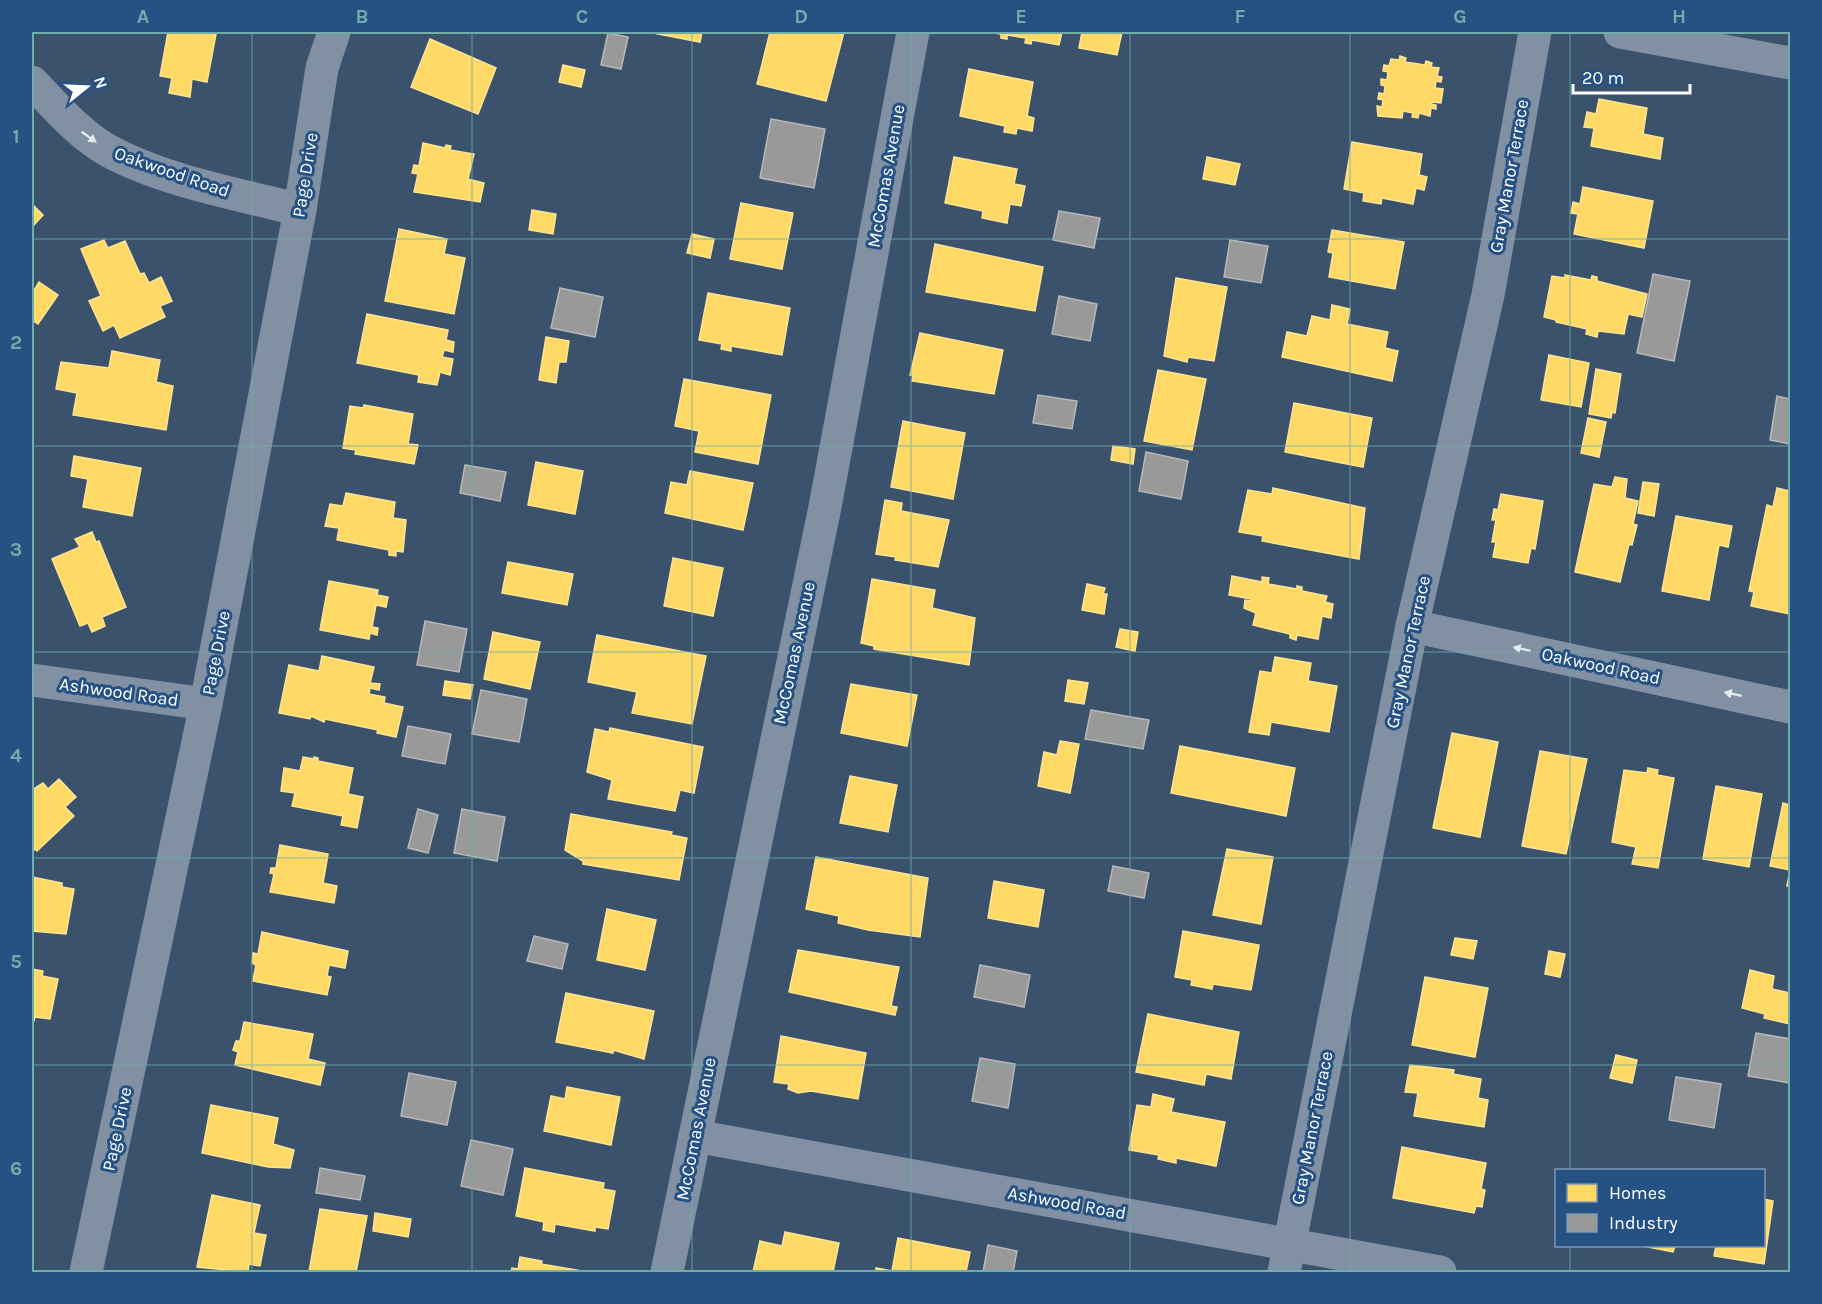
<svg xmlns="http://www.w3.org/2000/svg" width="1822" height="1304" viewBox="0 0 1822 1304" font-family="Karla,sans-serif">
<style>
.homes{fill:#ffd966;stroke:#ffe494;stroke-width:1.5}
.industry{fill:#999;stroke:#b8b8b8;stroke-width:1.5}
.lines{fill:none;stroke-linecap:round;stroke-linejoin:round}
.minor{stroke:#8191a3;stroke-width:33}
.oneway{fill:#e6e9ed}
.grid{fill:none;stroke:#6fada8;stroke-width:1.5;stroke-opacity:0.55}
.labels{text-anchor:middle;stroke-width:6;stroke-linejoin:round;paint-order:stroke}
.street-label{font-size:18px;fill:#fff;stroke:#255183}
.neatline{fill:none;stroke:#6fada8;stroke-width:2}
.grid-label{font-size:20px;text-anchor:middle;font-weight:bold;fill:#6fada8}
</style>
<rect width="100%" height="100%" fill="#3b526d"/>
<g class="homes">
<polygon points="168,32 216,34 207,82 192,79 190,97 169,93 172,78 160,76"/>
<polygon points="648,32 702,32 700,42"/>
<polygon points="770,32 844,32 826,101 757,84"/>
<polygon points="986,32 1062,32 1059,45 1032,40 1031,44 1025,43 1026,38 1007,35 1007,39 1001,38 1001,34"/>
<polygon points="1082,32 1122,32 1117,55 1079,48"/>
<polygon points="430,39 496,68 478,114 411,87"/>
<polygon points="1400,56 1406,58 1405,62 1425,65 1426,61 1432,63 1431,67 1439,68 1437,76 1442,77 1441,82 1436,81 1435,88 1443,89 1441,103 1432,102 1431,104 1436,105 1436,109 1431,108 1430,116 1419,113 1418,118 1412,117 1413,113 1403,111 1402,118 1378,116 1377,106 1382,107 1383,100 1378,99 1379,93 1384,94 1385,86 1381,85 1381,79 1387,80 1388,72 1383,71 1384,65 1389,66 1391,59 1399,60"/>
<polygon points="563,65 585,70 581,87 559,82"/>
<polygon points="969,69 1033,82 1027,116 1034,118 1032,131 1017,128 1016,134 1004,132 1005,126 960,116"/>
<polygon points="1599,99 1647,108 1643,134 1663,138 1660,159 1591,146 1594,128 1584,127 1587,112 1596,114"/>
<polygon points="1352,142 1422,154 1419,175 1427,177 1424,190 1416,188 1413,204 1382,198 1381,204 1363,201 1364,193 1344,189"/>
<polygon points="423,143 445,148 446,145 451,146 450,150 474,154 468,179 484,183 480,202 414,192 418,174 412,173 414,165 419,166"/>
<polygon points="954,157 1017,169 1014,184 1025,186 1021,206 1010,204 1007,223 982,218 983,211 945,203"/>
<polygon points="1207,157 1240,164 1235,185 1203,179"/>
<polygon points="1583,187 1653,201 1644,248 1574,234 1578,214 1571,213 1573,202 1580,204"/>
<polygon points="741,203 793,213 782,269 730,259"/>
<polygon points="32,204 43,215 32,227"/>
<polygon points="532,210 556,214 553,234 529,230"/>
<polygon points="399,229 447,239 444,254 465,258 454,314 385,301"/>
<polygon points="1332,230 1404,242 1395,289 1329,277 1333,253 1328,252"/>
<polygon points="692,234 714,239 710,258 687,253"/>
<polygon points="104,240 108,248 125,241 140,274 144,273 149,283 161,277 172,301 160,306 165,317 120,338 114,325 103,331 89,301 101,296 81,249"/>
<polygon points="935,244 1043,267 1035,311 926,292"/>
<polygon points="1565,275 1591,280 1592,276 1597,277 1597,281 1647,294 1642,317 1628,314 1624,334 1598,331 1597,337 1586,334 1587,329 1556,322 1556,320 1544,317 1552,276 1565,278"/>
<polygon points="1176,278 1227,287 1214,361 1188,357 1187,362 1164,356"/>
<polygon points="39,282 58,295 38,324 32,320 32,294"/>
<polygon points="708,293 790,308 782,355 731,346 731,351 721,349 722,344 699,340"/>
<polygon points="1332,305 1350,309 1347,324 1388,332 1385,348 1398,351 1392,381 1282,357 1287,332 1307,336 1312,316 1330,320"/>
<polygon points="367,314 448,330 446,340 454,342 453,352 444,350 442,357 453,359 450,375 440,372 437,385 418,382 419,375 357,363"/>
<polygon points="920,333 1003,350 994,394 912,381 913,376 910,375"/>
<polygon points="546,337 569,341 566,362 559,362 556,383 539,380"/>
<polygon points="112,351 160,360 156,382 173,386 166,430 73,415 77,393 56,389 61,362 109,368"/>
<polygon points="1549,355 1589,363 1581,407 1541,400"/>
<polygon points="1596,369 1621,374 1615,413 1612,412 1611,418 1589,414"/>
<polygon points="1158,370 1206,379 1192,450 1144,441"/>
<polygon points="684,379 771,395 758,464 695,452 699,431 675,426"/>
<polygon points="1294,403 1372,418 1363,467 1285,452"/>
<polygon points="364,405 413,414 408,444 418,445 414,464 355,454 356,450 343,448 350,406 363,408"/>
<polygon points="1588,418 1606,422 1599,457 1581,453"/>
<polygon points="903,421 965,433 953,499 891,487"/>
<polygon points="1113,446 1135,449 1133,464 1111,460"/>
<polygon points="74,456 141,468 132,516 83,507 88,479 71,476"/>
<polygon points="536,462 583,471 575,514 528,505"/>
<polygon points="690,471 753,483 743,530 665,513 671,482 687,485"/>
<polygon points="1615,477 1627,479 1625,498 1638,501 1633,524 1637,525 1632,545 1629,544 1620,582 1575,572 1594,484 1612,487"/>
<polygon points="1643,482 1659,484 1654,516 1638,513"/>
<polygon points="1273,488 1365,508 1359,559 1262,541 1263,536 1239,532 1248,490 1272,494"/>
<polygon points="1777,488 1790,491 1790,614 1751,606 1754,592 1749,591 1767,505 1773,507"/>
<polygon points="346,493 395,502 393,518 406,520 403,552 396,551 396,556 389,555 389,550 337,540 339,528 325,526 330,504 343,506"/>
<polygon points="1501,494 1543,501 1535,549 1531,548 1528,563 1493,557 1496,542 1492,542 1496,520 1492,520 1494,509 1498,510"/>
<polygon points="885,500 902,503 901,511 949,520 938,567 895,560 896,557 876,554"/>
<polygon points="1676,516 1732,526 1728,547 1719,545 1709,600 1662,591"/>
<polygon points="92,532 96,542 99,541 126,607 102,617 105,626 92,632 88,623 80,626 52,559 80,547 75,539"/>
<polygon points="673,558 723,568 713,616 664,606"/>
<polygon points="508,562 573,574 567,605 502,593"/>
<polygon points="1232,576 1262,582 1262,577 1269,578 1268,584 1297,589 1297,586 1302,587 1302,591 1327,596 1325,602 1333,604 1331,618 1322,616 1318,639 1297,635 1296,640 1290,638 1290,634 1253,625 1256,613 1244,608 1245,600 1251,601 1251,599 1229,595"/>
<polygon points="872,579 935,590 932,608 975,618 969,665 874,649 874,646 861,643"/>
<polygon points="329,581 378,590 377,595 388,597 386,607 376,605 372,627 378,628 377,635 370,633 369,639 320,630"/>
<polygon points="1087,584 1105,588 1103,594 1107,594 1104,614 1082,610"/>
<polygon points="1120,629 1138,632 1135,651 1116,647"/>
<polygon points="493,632 540,642 530,689 484,679"/>
<polygon points="597,635 706,656 692,724 632,713 637,692 588,682"/>
<polygon points="322,656 374,667 370,683 380,684 379,690 370,688 369,694 385,697 384,703 403,707 396,737 377,733 378,730 325,719 324,722 311,716 310,719 279,713 289,665 319,671"/>
<polygon points="1275,657 1311,663 1308,681 1337,686 1329,732 1271,722 1269,735 1249,732 1260,671 1272,673"/>
<polygon points="1068,680 1088,683 1084,704 1065,701"/>
<polygon points="445,681 473,685 470,699 443,695"/>
<polygon points="851,684 917,695 907,746 841,733"/>
<polygon points="610,728 703,747 694,793 680,790 675,811 608,799 612,780 587,772 595,729 609,732"/>
<polygon points="1452,733 1498,742 1480,837 1433,828"/>
<polygon points="1060,741 1079,744 1070,793 1038,786 1044,752 1057,755"/>
<polygon points="1180,746 1295,768 1286,816 1171,793"/>
<polygon points="1540,751 1587,759 1566,854 1522,846"/>
<polygon points="303,757 314,759 314,757 318,758 318,761 353,768 348,794 363,797 357,828 341,825 343,816 292,806 295,793 281,791 284,768 300,771"/>
<polygon points="1648,768 1658,770 1657,775 1674,778 1658,868 1632,864 1636,847 1612,842 1624,770 1647,773"/>
<polygon points="850,776 897,785 888,832 840,823"/>
<polygon points="59,779 76,797 65,807 74,816 37,851 35,849 32,852 32,790 43,783 48,789"/>
<polygon points="1716,786 1762,794 1749,867 1703,859"/>
<polygon points="1783,803 1790,805 1790,886 1787,886 1790,870 1770,866"/>
<polygon points="571,814 672,832 671,835 687,838 679,880 583,864 583,861 565,850"/>
<polygon points="280,845 328,854 323,883 337,886 334,903 270,892 274,874 270,873 271,868 276,868"/>
<polygon points="1227,849 1273,857 1261,924 1213,915"/>
<polygon points="816,857 928,878 920,937 868,930 838,923 839,916 806,909"/>
<polygon points="32,877 62,883 62,887 74,889 66,934 32,931"/>
<polygon points="994,881 1044,890 1038,927 988,918"/>
<polygon points="607,909 656,920 645,970 597,960"/>
<polygon points="1183,931 1259,945 1251,990 1213,984 1212,989 1191,985 1192,980 1175,977"/>
<polygon points="262,932 348,951 345,968 329,965 327,976 331,977 327,995 253,981 256,965 252,963 253,953 258,954"/>
<polygon points="1455,938 1477,941 1473,959 1451,955"/>
<polygon points="798,950 899,967 891,1006 897,1007 895,1015 789,992"/>
<polygon points="1549,951 1565,954 1560,977 1545,974"/>
<polygon points="32,969 43,971 42,976 58,979 50,1019 35,1017 34,1021 32,1021"/>
<polygon points="1750,970 1774,976 1772,989 1790,993 1790,1024 1764,1018 1765,1014 1742,1008"/>
<polygon points="1425,977 1488,988 1475,1057 1412,1045"/>
<polygon points="566,993 654,1011 644,1059 613,1050 613,1053 556,1042"/>
<polygon points="1148,1014 1239,1032 1231,1079 1206,1074 1204,1085 1136,1072"/>
<polygon points="244,1022 313,1034 308,1059 325,1063 320,1085 235,1065 238,1052 233,1050 236,1041 240,1041"/>
<polygon points="781,1036 866,1053 858,1099 811,1091 798,1093 788,1089 789,1084 774,1082"/>
<polygon points="1616,1055 1637,1060 1632,1083 1610,1078"/>
<polygon points="1410,1065 1454,1070 1453,1074 1481,1079 1478,1098 1488,1100 1484,1127 1414,1116 1418,1093 1405,1092"/>
<polygon points="567,1087 620,1097 611,1145 544,1131 551,1096 565,1099"/>
<polygon points="1153,1094 1174,1099 1171,1112 1225,1122 1216,1166 1176,1158 1176,1163 1158,1159 1159,1155 1129,1150 1137,1105 1151,1107"/>
<polygon points="211,1105 278,1118 273,1144 294,1150 290,1168 268,1167 202,1153"/>
<polygon points="1402,1147 1486,1163 1481,1189 1485,1190 1482,1207 1476,1206 1474,1213 1393,1198"/>
<polygon points="525,1168 604,1183 603,1189 615,1191 608,1229 595,1227 595,1231 555,1224 554,1232 543,1230 544,1222 516,1216"/>
<polygon points="212,1195 260,1205 254,1233 266,1235 260,1266 249,1264 248,1272 197,1267"/>
<polygon points="1764,1199 1773,1201 1764,1264 1714,1256 1716,1246 1764,1246"/>
<polygon points="320,1209 367,1216 356,1272 309,1272"/>
<polygon points="375,1213 411,1219 408,1237 373,1231"/>
<polygon points="785,1232 839,1243 833,1272 753,1272 760,1241 782,1246"/>
<polygon points="898,1238 970,1252 966,1272 876,1272 876,1268 892,1271"/>
<polygon points="1643,1246 1675,1246 1673,1252"/>
<polygon points="520,1257 542,1261 541,1264 588,1272 511,1272 512,1268 518,1269"/>
</g>
<g class="industry">
<polygon points="608,33 628,37 621,69 601,65"/>
<polygon points="771,119 825,129 814,188 760,178"/>
<polygon points="1059,211 1100,218 1094,248 1053,240"/>
<polygon points="1230,240 1268,246 1261,283 1224,277"/>
<polygon points="1653,274 1690,281 1674,361 1637,353"/>
<polygon points="560,288 603,297 595,337 551,328"/>
<polygon points="1059,296 1097,304 1090,341 1052,334"/>
<polygon points="1038,395 1077,401 1072,429 1033,423"/>
<polygon points="1777,396 1790,399 1790,444 1770,440"/>
<polygon points="1146,452 1188,461 1181,499 1139,491"/>
<polygon points="465,465 506,472 500,501 460,493"/>
<polygon points="425,621 467,629 459,672 417,665"/>
<polygon points="481,690 527,699 519,742 472,734"/>
<polygon points="1091,710 1149,720 1143,749 1085,739"/>
<polygon points="408,726 451,734 445,764 402,756"/>
<polygon points="418,809 438,815 428,853 408,848"/>
<polygon points="462,809 505,817 497,861 454,853"/>
<polygon points="1113,866 1149,873 1144,898 1108,891"/>
<polygon points="534,936 568,944 562,969 527,961"/>
<polygon points="980,965 1030,975 1024,1007 974,997"/>
<polygon points="1756,1033 1790,1039 1790,1083 1748,1076"/>
<polygon points="980,1058 1015,1064 1008,1108 972,1101"/>
<polygon points="409,1073 456,1082 447,1125 401,1116"/>
<polygon points="1676,1077 1721,1084 1714,1128 1669,1120"/>
<polygon points="471,1140 513,1149 503,1195 461,1186"/>
<polygon points="320,1168 365,1176 360,1200 316,1193"/>
<polygon points="988,1245 1017,1251 1013,1272 983,1272"/>
</g>
<g class="lines">
<g class="minor">
<polyline points="1620,32 1790,63"/>
<path d="M32,82C55,106 78,133 107,150C163,181 238,194 300,210"/>
<polyline points="1412,626 1790,707"/>
<polyline points="32,680 206,704"/>
<polyline points="695,1136 1440,1272"/>
<polyline points="86,1272 206,704 300,210 322,68 334,32"/>
<polyline points="667,1272 825,507 913,32"/>
<polyline points="1284,1272 1412,626 1488,295 1535,32"/>
</g>
</g>
<defs><path id="oneway-solid" d="M-6-.8H1V-3.2L6.5 0L1 3.2V.8H-6Z" transform="scale(1.5)"/></defs>
<g class="oneway">
<use href="#oneway-solid" transform="translate(89 137) rotate(36)"/>
<use href="#oneway-solid" transform="translate(1522 649) rotate(-168)"/>
<use href="#oneway-solid" transform="translate(1733 694) rotate(-168)"/>
</g>
<path class="grid" d="M252,32V1272M472,32V1272M692,32V1272M911,32V1272M1130,32V1272M1350,32V1272M1570,32V1170M32,239H1790M32,446H1790M32,652H1790M32,858H1790M32,1065H1790M1570,1246V1272"/>
<g class="labels">
<g class="street-label">
<text transform="translate(172 172) rotate(19)" y="6">Oakwood Road</text>
<text transform="translate(305 175) rotate(-81)" y="6">Page Drive</text>
<text transform="translate(886 176) rotate(-80)" y="6">McComas Avenue</text>
<text transform="translate(1509 176) rotate(-80)" y="6">Gray Manor Terrace</text>
<text transform="translate(1408 652) rotate(-78)" y="6">Gray Manor Terrace</text>
<text transform="translate(216 653) rotate(-79)" y="6">Page Drive</text>
<text transform="translate(794 653) rotate(-78)" y="6">McComas Avenue</text>
<text transform="translate(1601 666) rotate(12)" y="6">Oakwood Road</text>
<text transform="translate(119 692) rotate(8)" y="6">Ashwood Road</text>
<text transform="translate(1312 1128) rotate(-79)" y="6">Gray Manor Terrace</text>
<text transform="translate(117 1129) rotate(-78)" y="6">Page Drive</text>
<text transform="translate(696 1129) rotate(-79)" y="6">McComas Avenue</text>
<text transform="translate(1067 1203) rotate(10)" y="6">Ashwood Road</text>
</g>
</g>
<rect width="1822" height="1304" fill="none" stroke="#255183" stroke-width="66"/>
<rect x="1555" y="1169" width="210" height="78" fill="#255183" stroke="#7c97b5" stroke-width="1.5"/>
<rect x="1567" y="1184" width="30" height="18" fill="#ffd966" stroke="#7c97b5" stroke-width="1.5"/>
<text x="1609" y="1199" font-size="18" fill="#ffffff">Homes</text>
<rect x="1567" y="1214" width="30" height="18" fill="#999999" stroke="#7c97b5" stroke-width="1.5"/>
<text x="1609" y="1229" font-size="18" fill="#ffffff">Industry</text>
<g transform="translate(87 87) rotate(72)" stroke="#255183" stroke-width="4.5" paint-order="stroke">
<path d="M0-4.5L10 22L0 15L-10 22Z" fill="#ffffff"/>
<text y="-9" font-size="16" font-weight="bold" text-anchor="middle" fill="#ffffff">N</text>
</g>
<path d="M1573 84v9h117v-9" fill="none" stroke="#ffffff" stroke-width="3"/>
<text x="1582" y="84" font-size="18" fill="#ffffff" stroke="#255183" stroke-width="4.5" paint-order="stroke">20 m</text>
<rect x="33" y="33" width="1756" height="1238" class="neatline"/>
<g class="grid-label">
<text x="143" y="23">A</text>
<text x="362" y="23">B</text>
<text x="582" y="23">C</text>
<text x="801" y="23">D</text>
<text x="1021" y="23">E</text>
<text x="1240" y="23">F</text>
<text x="1460" y="23">G</text>
<text x="1679" y="23">H</text>
<text x="16" y="143">1</text>
<text x="16" y="349">2</text>
<text x="16" y="556">3</text>
<text x="16" y="762">4</text>
<text x="16" y="968">5</text>
<text x="16" y="1175">6</text>
</g>
</svg>
